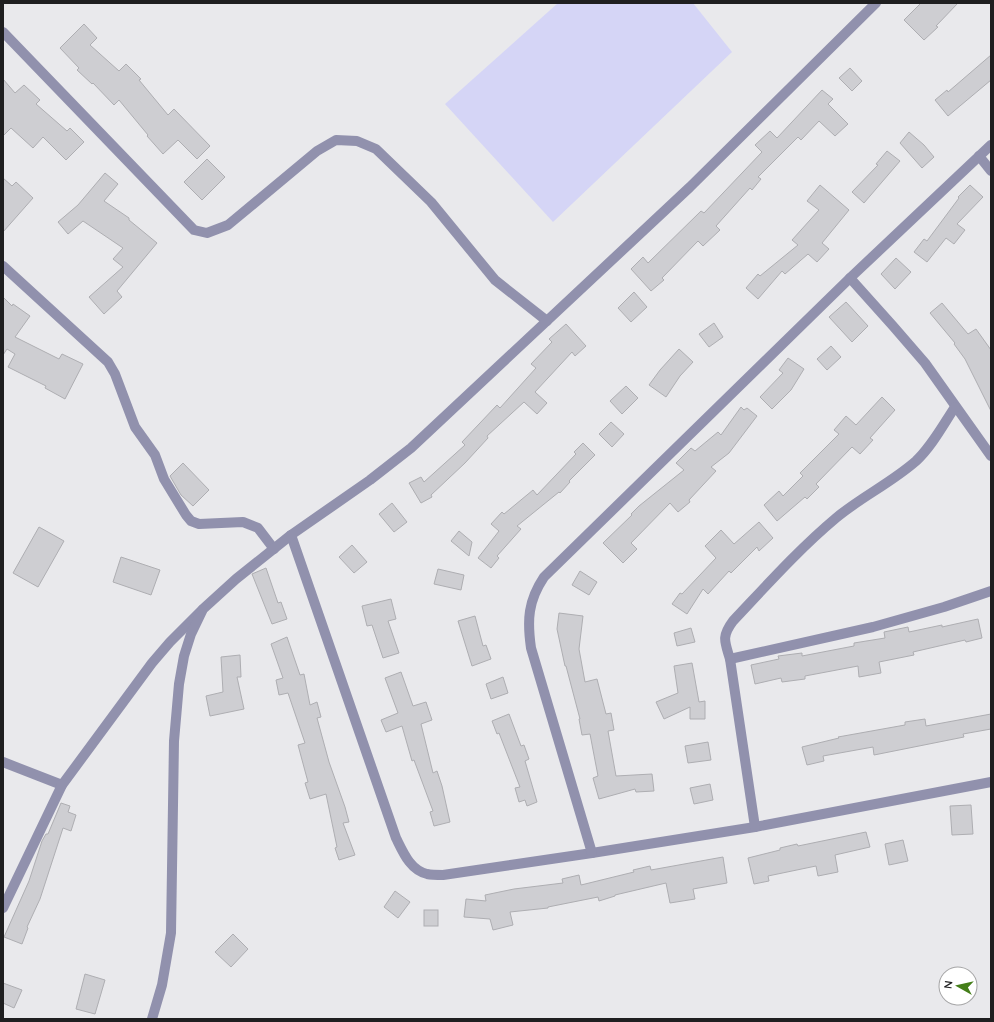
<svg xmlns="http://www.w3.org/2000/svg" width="994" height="1022" viewBox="0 0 994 1022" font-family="Quicksand,sans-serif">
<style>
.garden{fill:#d5d5f6}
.building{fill:#ceced2;stroke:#aeaeb2}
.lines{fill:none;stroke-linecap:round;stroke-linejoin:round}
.minor{stroke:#9191ad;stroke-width:10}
.tertiary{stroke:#9191ad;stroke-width:10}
</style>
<rect width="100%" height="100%" fill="#e9e9ec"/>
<polygon class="garden" points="558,3 693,3 732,52 553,222 445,104"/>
<g class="building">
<polygon points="921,3 958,3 936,26 938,27 924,40 904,20"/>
<polygon points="84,24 97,38 90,45 119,71 126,64 141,79 139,80 168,115 174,109 210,146 197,159 178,140 163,154 147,136 148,135 119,100 114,105 93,83 92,84 77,70 79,68 60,48"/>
<polygon points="991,55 991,80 948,116 935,100 947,90 948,92"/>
<polygon points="850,68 862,81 852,91 839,78"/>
<polygon points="3,79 15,93 24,85 40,100 36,104 67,131 70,128 84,142 66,160 43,137 33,148 11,128 3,136"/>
<polygon points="822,90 833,99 828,104 848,124 835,136 819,121 801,140 798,137 758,177 761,179 752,190 750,188 716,226 720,230 703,246 698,241 662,278 664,280 651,291 631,269 643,257 648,263 701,211 704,213 762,152 755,145 770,131 777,138"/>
<polygon points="909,132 924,145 934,157 922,168 900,143"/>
<polygon points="887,151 900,161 864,203 852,192 878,165 876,164"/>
<polygon points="207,159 225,177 202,200 184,182"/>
<polygon points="105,173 118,184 104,201 129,218 129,220 157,243 117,291 122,297 104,314 89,297 123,267 113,259 123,248 83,221 68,234 58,222 78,205"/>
<polygon points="3,178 12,186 16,182 33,198 3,232"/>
<polygon points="820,185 849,210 822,243 829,249 817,262 808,254 785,274 782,271 758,299 746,288 758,274 760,276 798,245 792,240 819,210 807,201"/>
<polygon points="970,185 983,197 957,224 965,230 954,244 946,238 927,262 914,252 924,239 927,241 959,198 958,197"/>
<polygon points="896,258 911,272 895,289 881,274"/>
<polygon points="634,292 647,307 631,322 618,308"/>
<polygon points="3,297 12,306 13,304 30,316 15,337 59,359 62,354 83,364 65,399 45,388 46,386 8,367 15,354 7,349 3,355"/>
<polygon points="846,302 868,326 852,342 829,317"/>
<polygon points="942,303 968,334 976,329 991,350 991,411 965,359 954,344 955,343 930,313"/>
<polygon points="714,323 723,337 709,347 699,334"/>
<polygon points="566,324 586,346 575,356 572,352 535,392 547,403 537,414 524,402 487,436 488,438 465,463 431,495 432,497 421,503 409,483 421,477 424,482 465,445 462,442 497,405 500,408 536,368 531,364 552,342 549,339"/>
<polygon points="831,346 841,357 827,370 817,359"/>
<polygon points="679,349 693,362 680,376 666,397 649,385 660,370"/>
<polygon points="788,358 804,369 791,390 772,409 760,397 783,373 779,370"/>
<polygon points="626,386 638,398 622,414 610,401"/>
<polygon points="882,397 895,410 870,438 873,440 860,454 852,447 816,484 819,487 807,499 805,497 777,521 764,505 779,491 783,496 803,476 800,473 839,434 834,430 846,416 856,425"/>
<polygon points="741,407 744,410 747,408 757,416 729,453 711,467 716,471 689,500 690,502 678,512 670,503 631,543 637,549 623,563 603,543 632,515 631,514 639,506 684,470 676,463 691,448 695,451 718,432 721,435"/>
<polygon points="611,422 624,434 612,447 599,434"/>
<polygon points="583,443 595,455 569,481 570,482 560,493 559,492 517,526 521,529 497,556 499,558 491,568 478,558 499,531 491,524 502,512 504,514 533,490 537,495 576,454 574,452"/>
<polygon points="183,463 209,490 193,506 181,495 170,476"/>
<polygon points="392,503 407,522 394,532 379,514"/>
<polygon points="759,522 773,538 759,551 757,547 731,573 729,571 708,594 703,589 687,614 672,604 680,593 682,594 716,558 705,546 721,530 734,544"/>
<polygon points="39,527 64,541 38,587 13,573"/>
<polygon points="459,531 472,542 469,556 451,541"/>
<polygon points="352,545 367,562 354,573 339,557"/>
<polygon points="121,557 160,570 151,595 113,582"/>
<polygon points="266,568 278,603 281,602 287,619 272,624 252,574"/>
<polygon points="438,569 464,575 461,590 434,584"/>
<polygon points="580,571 597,582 589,595 572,585"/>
<polygon points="391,599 396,619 388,621 399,653 383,658 372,625 367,626 362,606"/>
<polygon points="559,613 583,616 579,649 585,682 597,679 606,714 611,713 614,730 608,731 616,776 652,774 654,791 636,792 635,789 599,799 593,778 598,776 590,734 582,735 579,719 580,719 566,666 565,666 557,629"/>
<polygon points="475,616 483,646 486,645 491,659 472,666 458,621"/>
<polygon points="978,619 982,638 966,642 965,640 913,652 914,655 879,662 881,673 859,677 858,666 805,676 805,679 782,682 781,678 755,684 751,665 779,659 778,656 802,653 802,656 854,646 854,643 885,638 884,632 908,627 909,632 942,625 942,627"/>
<polygon points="691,628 695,642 677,646 674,633"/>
<polygon points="287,637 300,675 304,674 310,705 317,702 321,717 317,718 329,762 345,807 349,822 343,823 355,855 339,860 335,848 337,847 326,794 310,799 305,783 308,782 298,745 305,743 288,693 279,695 276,680 283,678 271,644"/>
<polygon points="240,655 241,677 237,677 244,709 210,716 206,696 223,692 221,657"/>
<polygon points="692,663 699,702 705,701 705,719 690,719 690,707 664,719 656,702 678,693 674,666"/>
<polygon points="401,672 413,706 426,702 432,720 421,724 433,773 437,771 442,786 450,822 434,826 430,812 433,811 414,760 412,761 402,726 386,732 381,720 398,713 385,678"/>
<polygon points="503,677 508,693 491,699 486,684"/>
<polygon points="509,714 521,746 524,745 529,759 525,761 537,802 527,806 525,800 519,802 515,788 520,787 499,733 497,734 492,721"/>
<polygon points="991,714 991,729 963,734 964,737 874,755 873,747 823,756 824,761 807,765 802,747 839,738 838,737 905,725 905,722 925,719 926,726"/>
<polygon points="708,742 711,760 688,763 685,746"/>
<polygon points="710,784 713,800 694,804 690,788"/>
<polygon points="61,803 70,806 68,812 76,815 71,831 63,828 40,899 27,927 28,928 22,944 4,937 29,881 42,841 46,834 48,834"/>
<polygon points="971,805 973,834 952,835 950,806"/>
<polygon points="866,832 870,847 835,855 838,872 818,876 816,866 768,876 769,881 754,884 748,858 780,850 780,848 797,844 798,846"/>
<polygon points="903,840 908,861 889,865 885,844"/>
<polygon points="723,857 727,883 693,889 695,899 670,903 666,883 615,895 615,896 599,901 598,897 548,907 548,908 510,912 513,925 493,930 490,919 464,917 466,899 486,901 485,895 514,889 563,883 562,879 579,875 581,885 634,872 633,870 650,866 651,870"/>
<polygon points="395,891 410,902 398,918 384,907"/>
<rect x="424" y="910" width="14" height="16"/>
<polygon points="233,934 248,949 231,967 215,952"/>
<polygon points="85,974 105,980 95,1014 76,1009"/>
<polygon points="3,983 22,990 14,1008 3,1003"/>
</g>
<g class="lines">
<g class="minor">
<polyline points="3,32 194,230 207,233 228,225 317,151 336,140 357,141 376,149 431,202 495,280 547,321"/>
<polyline points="979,156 991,171"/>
<polyline points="3,266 108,362 115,374 135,427 155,455 164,479 186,515 191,521 199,524 243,522 258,528 274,549"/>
<polyline points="850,278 893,326 925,363 991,456"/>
<path d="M291,535L396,838C403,852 410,870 427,874C432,875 438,875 443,875L592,853L755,827L991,782"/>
<polyline points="730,659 873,627 944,607 991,591"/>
<polyline points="3,762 62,785"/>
<path d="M755,827L730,659C725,642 721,637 733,621C766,586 799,549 836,518C861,497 891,483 916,461C932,446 943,425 955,407"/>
<path d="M592,853L531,648C527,620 528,601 544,577L850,278L991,145"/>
<polyline points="3,908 62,785 152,663 170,642 202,610"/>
</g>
<polyline class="tertiary" points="152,1019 162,985 171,933 174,741 179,684 184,656 191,634 203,609 236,579 291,535 370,480 411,448 690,187 876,3"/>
</g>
<rect width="994" height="1022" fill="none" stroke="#1f1f20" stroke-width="8"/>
<g transform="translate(958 986) rotate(278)"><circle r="19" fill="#ffffff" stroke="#a5a5a6"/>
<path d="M0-3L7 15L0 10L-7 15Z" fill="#447e19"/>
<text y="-6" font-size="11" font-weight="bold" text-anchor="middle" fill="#1f1f20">N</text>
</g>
</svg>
